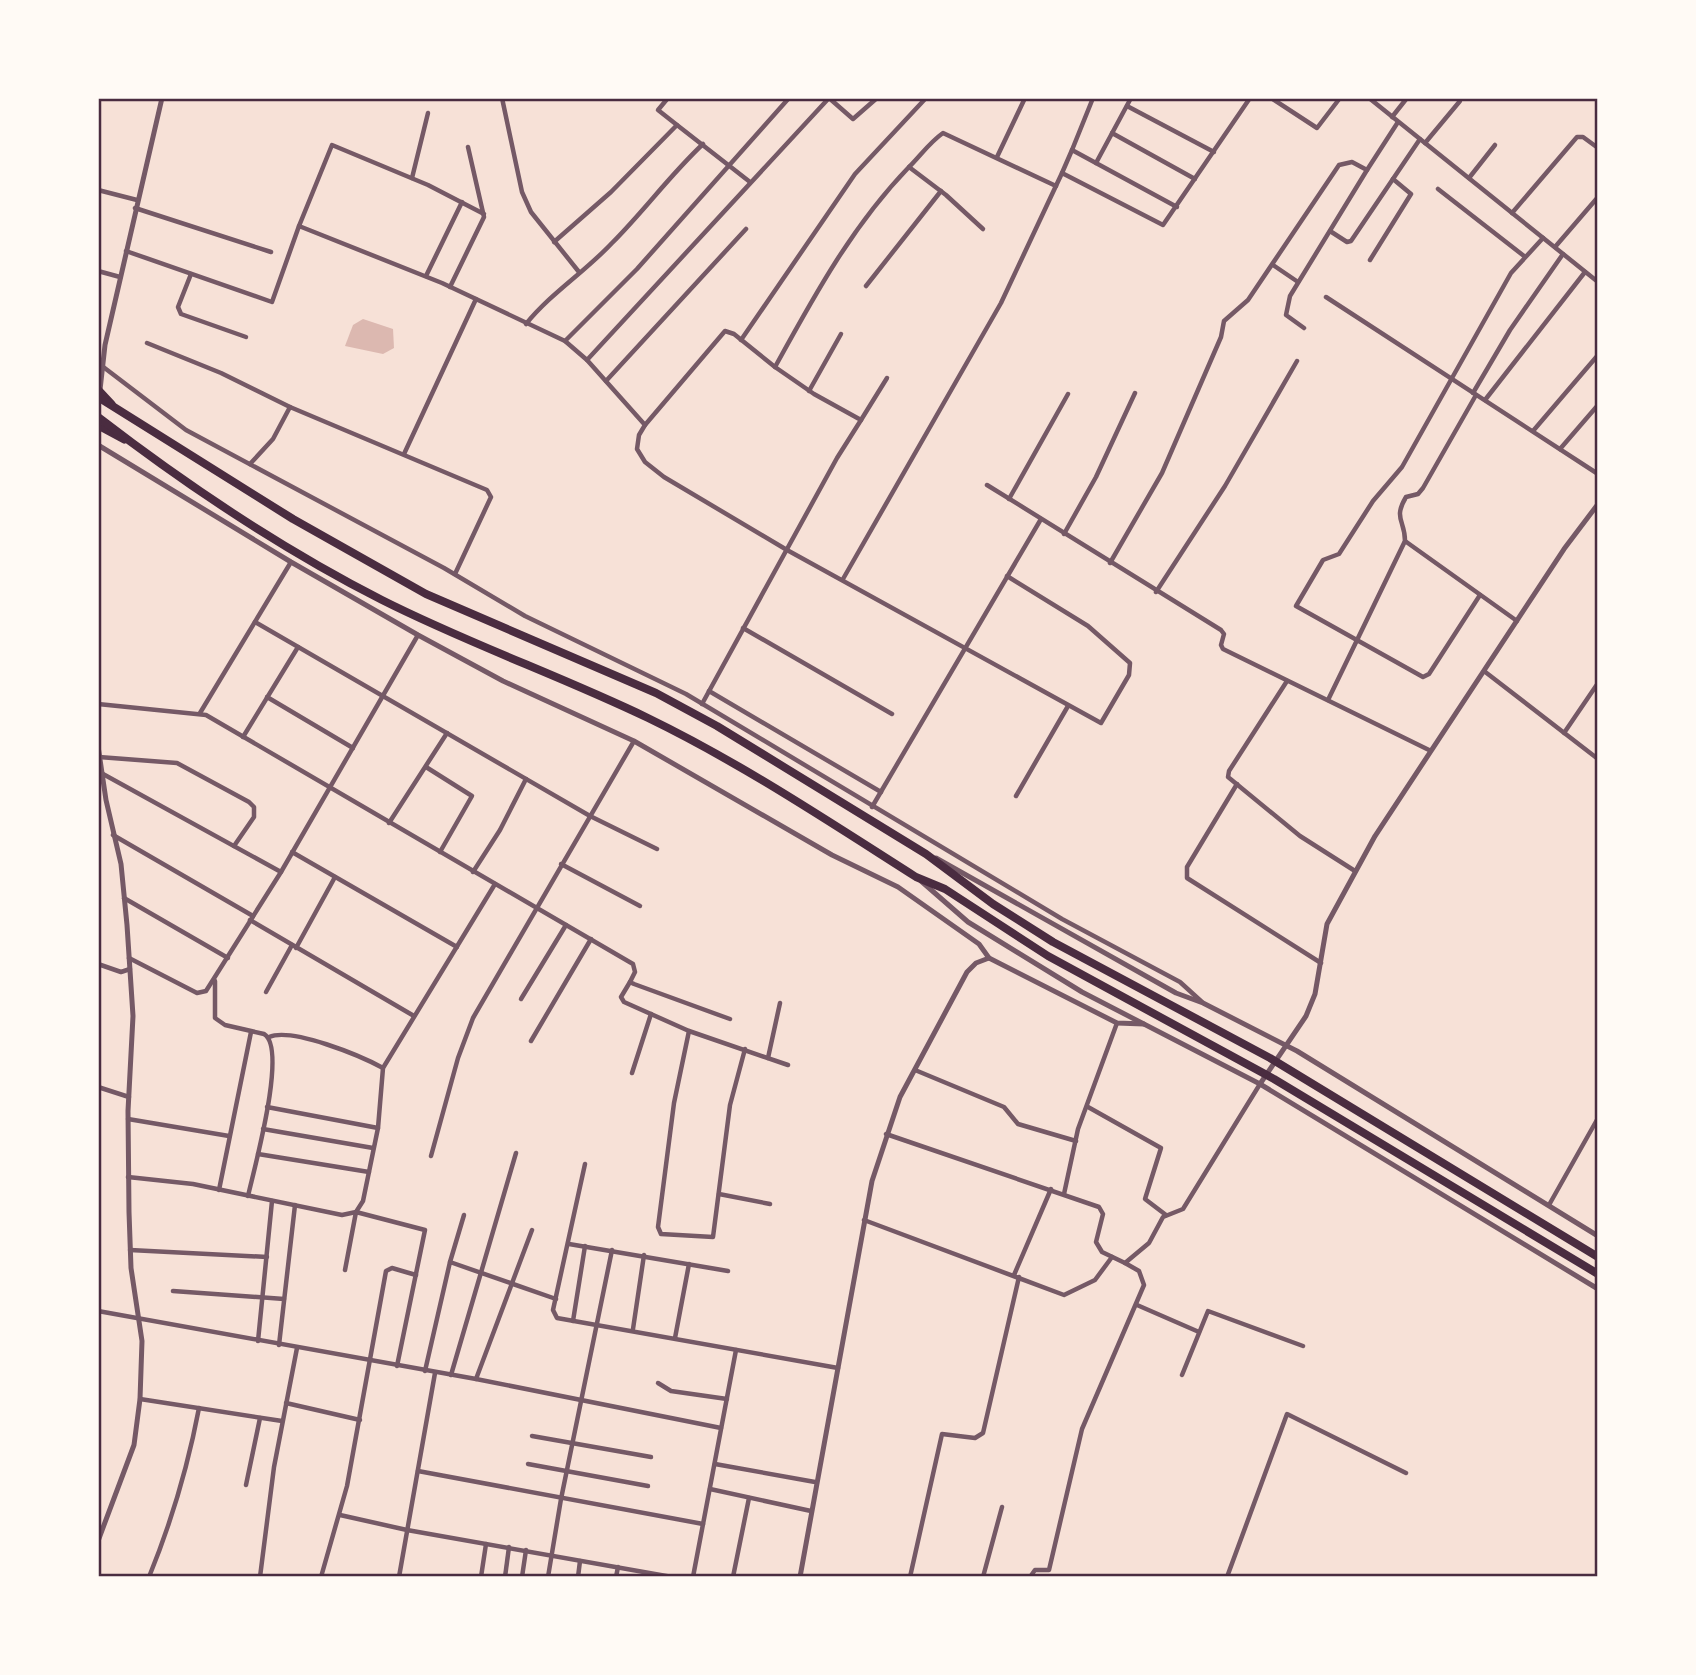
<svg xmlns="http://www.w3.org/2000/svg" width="1696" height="1675" viewBox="0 0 1696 1675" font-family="'Golos Text',sans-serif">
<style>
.water{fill:#dcb8b0}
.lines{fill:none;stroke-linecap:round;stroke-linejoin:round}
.minor{stroke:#755966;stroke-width:4.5}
.tertiary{stroke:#755966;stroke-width:5}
.primary{stroke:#4a2c40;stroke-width:7}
.motorway{stroke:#4a2c40;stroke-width:8}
.neatline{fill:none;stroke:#4a2c40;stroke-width:2.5}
</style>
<rect width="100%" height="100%" fill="#f7e1d7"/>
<polygon class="water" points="363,319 393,329 394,348 383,354 345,346 353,325"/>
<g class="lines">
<g class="minor">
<polyline points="502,98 522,192 531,212 579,272"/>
<polyline points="668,98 658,110 677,125"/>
<polyline points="829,98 853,119 877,98"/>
<polyline points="1271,98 1317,128 1340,98"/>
<polyline points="1369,98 1598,282"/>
<polyline points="1127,106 1214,152"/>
<polyline points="1392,117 1407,98"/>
<polyline points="1112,133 1195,179"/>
<polyline points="1425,143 1460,101"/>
<polyline points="1072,150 1093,98"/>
<polyline points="997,157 1025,98"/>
<polyline points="1096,163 1131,98"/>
<polyline points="909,167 946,195 983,229"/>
<polyline points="1062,173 1072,150 1177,207"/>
<polyline points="412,178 428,113"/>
<polyline points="1469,178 1495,145"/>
<polyline points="1438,189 1524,256"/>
<polyline points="98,190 137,200"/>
<polyline points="135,208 271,252"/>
<polyline points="1512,213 1577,137 1583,137 1598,148"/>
<polyline points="299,226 332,145 428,185 484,214"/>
<polyline points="1330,231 1347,242 1351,241 1420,139"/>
<polyline points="554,242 611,192 677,125 750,182"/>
<polyline points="1555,247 1598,197"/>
<polyline points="126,251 272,302 299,226 442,283 565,341 587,360 829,98"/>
<polyline points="1370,260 1411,194 1393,179"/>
<polyline points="1273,265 1298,282"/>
<polyline points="98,271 120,277"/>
<polyline points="191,274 178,307 181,314 246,337"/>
<polyline points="426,276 462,202"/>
<polyline points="866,286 941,191"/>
<polyline points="450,287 484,217 468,147"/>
<polyline points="1326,297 1598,474"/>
<path d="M526,324C551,293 585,272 612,243C644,211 670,175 703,144"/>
<polyline points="1304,328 1286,315 1290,296 1367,170"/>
<polyline points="741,340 855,174 926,98"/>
<polyline points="565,341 637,269 789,98"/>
<polyline points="147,343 221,373 290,407"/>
<polyline points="587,360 645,425"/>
<polyline points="102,366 186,430 444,568 525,616 686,694 1062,919 1180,982 1202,1002"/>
<polyline points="775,367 734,334 725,331 645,425 639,435 637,449 645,462 664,477 787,550 1101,723 1129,675 1130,663 1088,626 1007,576"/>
<polyline points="606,381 746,229"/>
<polyline points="809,391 841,334"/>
<polyline points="1473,393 1510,330 1563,254"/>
<polyline points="1485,400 1585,272"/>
<polyline points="861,420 887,378"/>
<polyline points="1533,431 1598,355"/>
<polyline points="1560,449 1598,405"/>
<polyline points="404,454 476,299"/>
<polyline points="250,464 273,439 290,407 487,490 491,497 455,574"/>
<polyline points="987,485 1221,630 1224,634 1221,645 1223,649 1429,750"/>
<polyline points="1009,499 1068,394"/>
<polyline points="1064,534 1096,477 1135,393"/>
<polyline points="1405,541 1517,621"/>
<polyline points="1110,563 1162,473 1221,337 1224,321 1248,300 1339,165 1352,162 1367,170 1398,122"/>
<polyline points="843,579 1001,303 1062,173 1163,225 1250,98"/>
<polyline points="1156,592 1225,486 1297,361"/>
<polyline points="1480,595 1429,674 1423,677 1296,606 1323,560 1339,554 1373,501 1402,467 1511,273 1543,238"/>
<polyline points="255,622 590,816 657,849"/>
<polyline points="743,628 892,714"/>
<polyline points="1484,671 1598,759"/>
<polyline points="1287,681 1229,771 1228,777 1300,836 1355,871"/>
<polyline points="709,691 881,792"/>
<polyline points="267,697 353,748"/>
<path d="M1328,700L1405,541C1405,520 1393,519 1406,497L1418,494L1423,488L1476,395"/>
<polyline points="98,704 206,715 633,964 635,972 630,982 634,984 730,1019"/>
<path d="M702,704L837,458L861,420L814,394L775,367C814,296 852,226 909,167C920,156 930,142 943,133L1056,186"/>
<polyline points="200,713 291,562"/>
<polyline points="1564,733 1598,683"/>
<polyline points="243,737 298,647"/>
<polyline points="99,757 177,763 249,802 254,807 254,817 234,846"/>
<polyline points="426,767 472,796 440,852"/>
<polyline points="103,774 281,872"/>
<polyline points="1237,784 1187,867 1187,878 1321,963"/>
<polyline points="1016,796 1068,706"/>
<polyline points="872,807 1041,519"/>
<polyline points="389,823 447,733"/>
<polyline points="113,835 253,916"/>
<polyline points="292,852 457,947"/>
<polyline points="561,864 640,906"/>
<polyline points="473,872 500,830 526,779"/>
<polyline points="124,898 228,958"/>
<polyline points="250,920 414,1016"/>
<polyline points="296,948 335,877"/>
<polyline points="129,958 197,993 206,991 281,872 418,635"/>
<polyline points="98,964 121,972 130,969"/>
<path d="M215,981V1018L225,1025L264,1034C288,1048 254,1169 248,1196"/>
<polyline points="630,982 621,997 624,1002 689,1031 788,1065"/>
<polyline points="266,992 292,945"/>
<polyline points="521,999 566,925"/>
<polyline points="689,1031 674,1103 658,1227 661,1234 713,1237 730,1105 745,1049"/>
<path d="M269,1037C292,1027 361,1056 383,1068"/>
<polyline points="531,1041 591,939"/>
<polyline points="768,1058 780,1003"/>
<polyline points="915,1070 1004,1107 1018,1124 1076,1141"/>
<polyline points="632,1073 651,1014"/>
<polyline points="98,1087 129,1097"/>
<polyline points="267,1107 378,1128"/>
<polyline points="1088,1107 1161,1148 1145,1199 1166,1215"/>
<polyline points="128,1119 229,1136"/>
<polyline points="263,1129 373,1148"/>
<polyline points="886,1134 1099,1207 1103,1214 1096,1242 1102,1252 1125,1263"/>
<polyline points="258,1154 369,1172"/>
<polyline points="431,1156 458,1058 473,1018 634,741"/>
<polyline points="585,1164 553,1310 557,1318 838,1368"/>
<polyline points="128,1177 193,1184 342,1215 356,1212 363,1201 378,1128 383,1068 495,884"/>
<polyline points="219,1190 251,1032"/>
<polyline points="719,1194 770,1204"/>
<polyline points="1064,1194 1078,1129 1117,1023"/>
<polyline points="1549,1205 1598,1118"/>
<polyline points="864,1220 1064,1295 1095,1280 1112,1257"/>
<polyline points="569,1244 728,1271"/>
<polyline points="130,1250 267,1257"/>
<polyline points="98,1252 98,1250"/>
<polyline points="450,1262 464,1215"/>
<polyline points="345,1270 356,1212 425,1230 397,1366"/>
<polyline points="1014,1275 1051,1189"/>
<polyline points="173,1291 284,1299"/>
<polyline points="1137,1305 1199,1332"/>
<polyline points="98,1311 476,1379 721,1428"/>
<polyline points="573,1321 585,1246"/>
<polyline points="633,1329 644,1255"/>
<polyline points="675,1338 689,1264"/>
<polyline points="258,1341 272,1201"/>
<polyline points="279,1345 295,1205"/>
<polyline points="425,1371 450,1262 556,1299"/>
<polyline points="451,1375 516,1153"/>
<polyline points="1182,1375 1208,1311 1303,1346"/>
<polyline points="476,1379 532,1230"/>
<polyline points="658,1383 671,1391 727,1399"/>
<polyline points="140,1399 282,1421"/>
<polyline points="286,1403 360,1420"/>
<polyline points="532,1436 651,1457"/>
<polyline points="528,1464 648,1486"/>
<polyline points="715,1464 815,1482"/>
<polyline points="418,1471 703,1524"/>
<polyline points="246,1485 260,1418"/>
<polyline points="710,1489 811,1511"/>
<polyline points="340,1515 407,1530 672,1577"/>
<path d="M149,1577C171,1523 188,1466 199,1408"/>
<polyline points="260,1577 274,1467 297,1348"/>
<polyline points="321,1577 347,1486 386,1271 392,1268 416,1275"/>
<polyline points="399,1577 435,1373"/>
<polyline points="481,1577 486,1544"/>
<polyline points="505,1577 509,1547"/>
<polyline points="522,1577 526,1550"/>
<polyline points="548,1577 561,1499 612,1250"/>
<polyline points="578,1577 580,1561"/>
<polyline points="616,1577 618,1567"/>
<polyline points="693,1577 736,1350"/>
<polyline points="733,1577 749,1498"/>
<polyline points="910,1577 942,1434 975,1438 983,1433 1019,1277"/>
<polyline points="983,1577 1002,1507"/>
<polyline points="1030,1577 1035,1570 1049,1570 1082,1429 1144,1285 1139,1271 1125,1263 1149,1243 1163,1217 1183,1209 1260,1084"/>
<polyline points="1227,1577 1287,1414 1406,1473"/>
</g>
<g class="tertiary">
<polyline points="98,408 105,345 162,98"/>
<polyline points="98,445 291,562 418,635 503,681 634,741 832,855 898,887 979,944 989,958"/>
<polyline points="98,746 106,800 121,864 127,925 133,1016 128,1111 129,1212 131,1268 142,1341 140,1399 134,1445 98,1541"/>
<polyline points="936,858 1176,993 1203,1003 1297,1051 1598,1236"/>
<polyline points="921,881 968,922 1082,992 1260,1084 1598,1289"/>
<polyline points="1260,1084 1306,1016 1315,994 1327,924 1375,836 1564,549 1598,504"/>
<polyline points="800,1577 872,1181 900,1097 967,972 976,963 989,958 1117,1023 1144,1024"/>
</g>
<g class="primary">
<polyline points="98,389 112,404"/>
<polyline points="98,426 124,440"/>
</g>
<g class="motorway">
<polyline points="98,397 293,519 426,594 656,693 717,726 926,854 993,904 1053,942 1270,1058 1598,1257"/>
<path d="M98,417C185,484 284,550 382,600C469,644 561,676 648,718C741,763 828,821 916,877L945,889L1048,956L1274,1079L1598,1274"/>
</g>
</g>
<rect width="1696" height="1675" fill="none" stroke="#fffaf5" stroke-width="200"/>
<rect x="100" y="100" width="1496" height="1475" class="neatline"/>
</svg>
